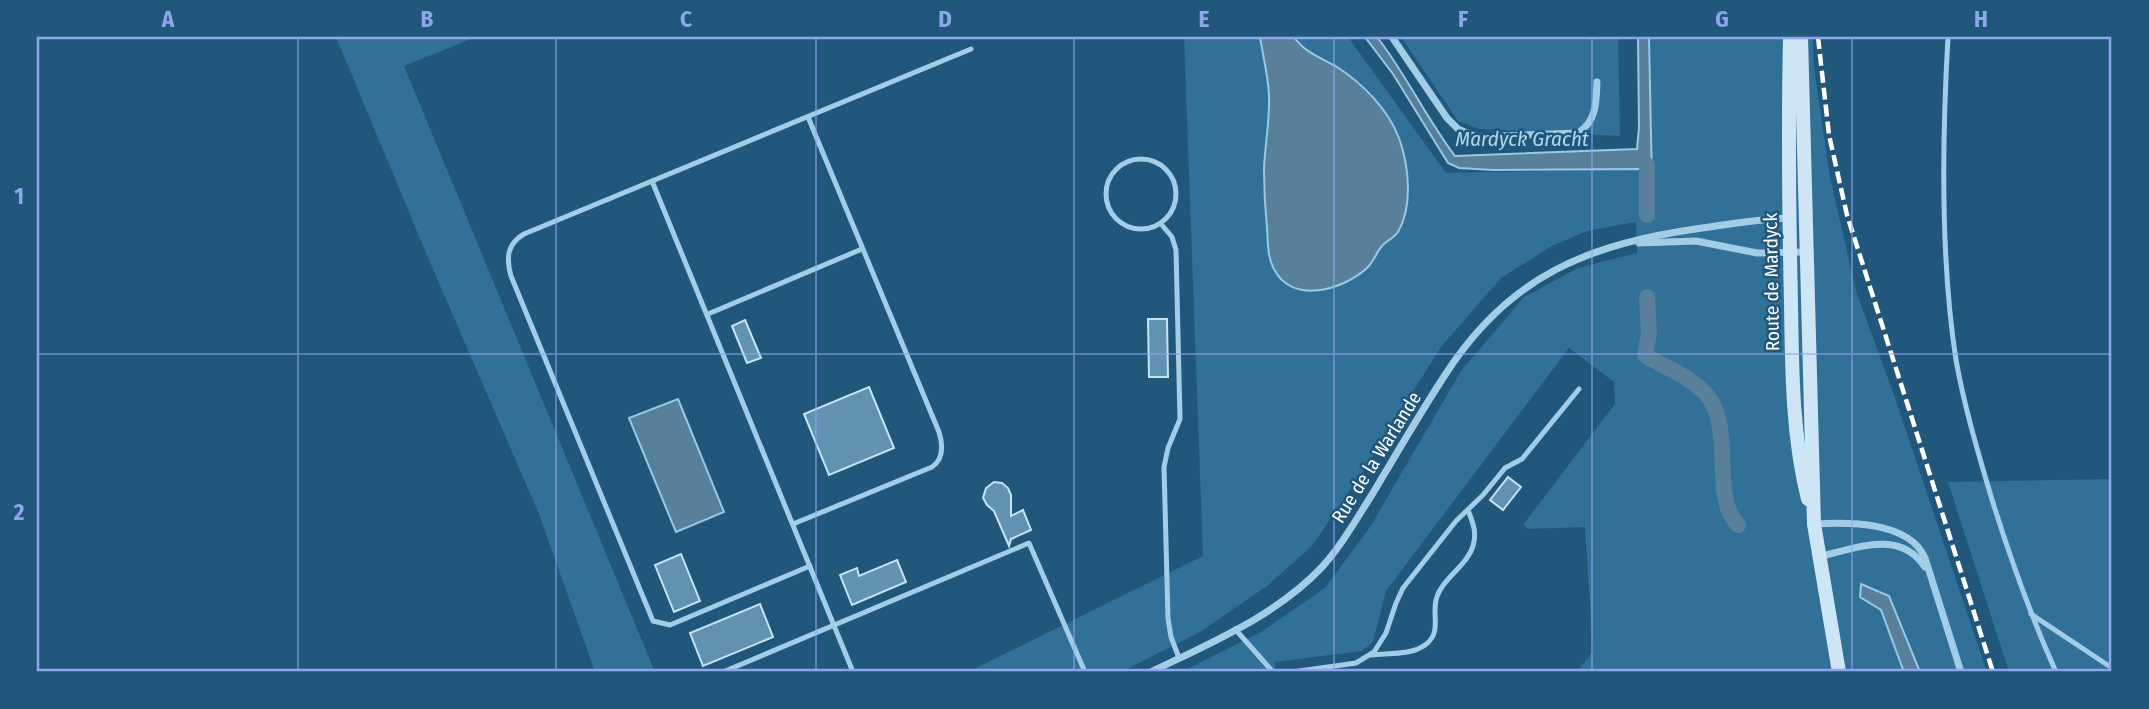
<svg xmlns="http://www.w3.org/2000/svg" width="2149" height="709" viewBox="0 0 2149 709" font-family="'Fira Sans Condensed',sans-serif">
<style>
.green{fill:#317097}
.water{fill:#58809a;stroke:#97c9e7;stroke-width:2}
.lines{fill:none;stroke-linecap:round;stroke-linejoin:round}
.canal{stroke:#58809a;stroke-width:16}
.building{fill:#6292b1;stroke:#c6e3f4;stroke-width:2}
.service{stroke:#a3cce6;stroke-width:5}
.minor{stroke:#a3cce6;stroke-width:7}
.secondary{stroke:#cde5f5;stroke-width:14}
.rail{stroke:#fff;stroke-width:4.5;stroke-dasharray:12 5;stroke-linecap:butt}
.grid{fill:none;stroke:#8ea6ec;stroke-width:2;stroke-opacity:0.55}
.labels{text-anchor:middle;stroke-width:5;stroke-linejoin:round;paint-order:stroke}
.street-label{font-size:19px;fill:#fff;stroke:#21577b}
.water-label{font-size:21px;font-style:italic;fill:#aed6ee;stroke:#21577b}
.neatline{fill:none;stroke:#8ea6ec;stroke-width:2.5}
.grid-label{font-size:23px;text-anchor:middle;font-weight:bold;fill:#8ea6ec}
</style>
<rect width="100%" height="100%" fill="#21577b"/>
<g class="green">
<polygon points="336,37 476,37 404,66 655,672 595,672 539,514 429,260"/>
<polygon points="1184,37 1348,37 1446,173 1641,169 1640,190 1641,186 1652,184 1649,37 1813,37 1814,68 1830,177 1856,291 1894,395 1987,672 1577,672 1593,651 1585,527 1528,529 1523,525 1615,404 1614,382 1569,348 1386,591 1373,642 1362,651 1275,662 1276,672 1181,672 1261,632 1325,588 1370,527 1461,371 1524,297 1578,268 1637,253 1636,222 1587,231 1552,246 1501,278 1441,347 1363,471 1312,546 1267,586 1200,632 1121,672 968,672 1203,556"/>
<polygon points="1401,37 1618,37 1620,136 1479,129 1458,121"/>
<polygon points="2112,479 2112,672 2009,672 1948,482"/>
</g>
<g class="water">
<path d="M1260,37H1294C1304,52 1321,58 1337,67C1362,83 1388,109 1399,138C1409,166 1413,206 1398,232C1394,238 1386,241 1382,246C1376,253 1374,261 1367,268C1343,290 1292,305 1274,269C1267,256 1268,242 1267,228C1265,208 1264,188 1264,169C1265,144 1270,120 1269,95C1268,75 1263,56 1260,37Z"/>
<path d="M1365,37H1377C1406,74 1426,118 1455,156L1637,149L1639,127L1638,37H1649L1652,184L1641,186L1640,169L1493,170L1459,168L1448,163L1393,74Z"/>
<polygon points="678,399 724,512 676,532 629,418"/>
<polygon points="1861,584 1889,596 1920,672 1904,672 1881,610 1860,597"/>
</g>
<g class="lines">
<g class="canal">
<polyline points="1647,165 1647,215"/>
<path d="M1647,297L1649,333L1645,355C1664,367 1691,377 1706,394C1731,422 1716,477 1729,511C1731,516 1735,521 1738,525"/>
</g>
</g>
<g class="building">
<polygon points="1148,319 1167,319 1168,377 1149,377"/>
<polygon points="745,320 761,358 747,363 732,326"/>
<polygon points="869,387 894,448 829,475 804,414"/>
<polygon points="1508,477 1521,487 1503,510 1490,500"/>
<polygon points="994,482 1002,483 1008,488 1011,495 1011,516 1023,510 1031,530 1011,539 1009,546 994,511 987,505 983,498 986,488"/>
<polygon points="681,554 700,601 674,612 655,565"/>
<polygon points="897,560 906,582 852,605 840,575 857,568 859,576"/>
<polygon points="760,604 773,637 703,666 690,633"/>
</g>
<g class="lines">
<g class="service">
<path d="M1948,37C1942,141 1940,257 1956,360C1964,405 1977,449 1990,493C2009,555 2030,614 2056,672"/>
<circle cx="1141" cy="194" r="35"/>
<polyline points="652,181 853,672"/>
<polyline points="1161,224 1172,237 1176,250 1180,419 1168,448 1164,467 1168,618 1171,637 1179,658"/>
<polyline points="708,314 862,249"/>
<path d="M793,524L932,467C944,459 943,445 939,432L808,117"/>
<path d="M810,566L670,625L653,621L511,276C506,258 507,244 524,234L971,49"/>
<polyline points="2031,614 2112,668"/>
<polyline points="1235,629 1273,672"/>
<path d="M1372,655C1388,653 1412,655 1425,645C1442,633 1432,616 1436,600C1441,579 1467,566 1473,546C1477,532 1473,523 1468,510"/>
<polyline points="723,672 1029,543 1085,672"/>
<polyline points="1292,672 1356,663 1374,652 1386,633 1396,603 1403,588 1456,521 1483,495 1505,468 1522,459 1579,389"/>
</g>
<g class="minor">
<path d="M1392,37L1447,118L1458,129L1476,137L1578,133C1597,121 1596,102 1597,82"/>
<polyline points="1639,243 1696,241 1757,253 1806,252"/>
<path d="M1814,524C1848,522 1909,521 1925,558L1961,672"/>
<path d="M1818,557C1855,549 1899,528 1925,567"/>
<path d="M1151,672C1210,643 1276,616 1322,567C1342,545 1357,518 1373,493C1397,453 1420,413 1445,375C1509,275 1589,244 1702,228C1732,224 1762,218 1792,218"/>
</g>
<g class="secondary">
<path d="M1790,37C1788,126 1789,214 1791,303C1792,368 1792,436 1808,499"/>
<polyline points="1801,37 1814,524 1839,672"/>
</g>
<polyline class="rail" points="1818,37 1829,135 1847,215 1993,672"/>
</g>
<path class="grid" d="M298,37V672M556,37V672M816,37V672M1074,37V672M1334,37V672M1592,37V672M1852,37V672M37,354H2112"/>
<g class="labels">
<g class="street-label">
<text transform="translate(1771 282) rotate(-91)" y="7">Route de Mardyck</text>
<text transform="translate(1376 457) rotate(-58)" y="7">Rue de la Warlande</text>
</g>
<g class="water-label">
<text x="1522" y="146">Mardyck Gracht</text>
</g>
</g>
<rect width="2149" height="709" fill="none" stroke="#21577b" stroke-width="77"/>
<rect x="38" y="38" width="2072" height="632" class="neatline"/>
<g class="grid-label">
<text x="168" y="27">A</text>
<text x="427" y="27">B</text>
<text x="686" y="27">C</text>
<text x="945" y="27">D</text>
<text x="1204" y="27">E</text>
<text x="1463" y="27">F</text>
<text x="1722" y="27">G</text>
<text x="1981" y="27">H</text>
<text x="19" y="204">1</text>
<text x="19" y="520">2</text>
</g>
</svg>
